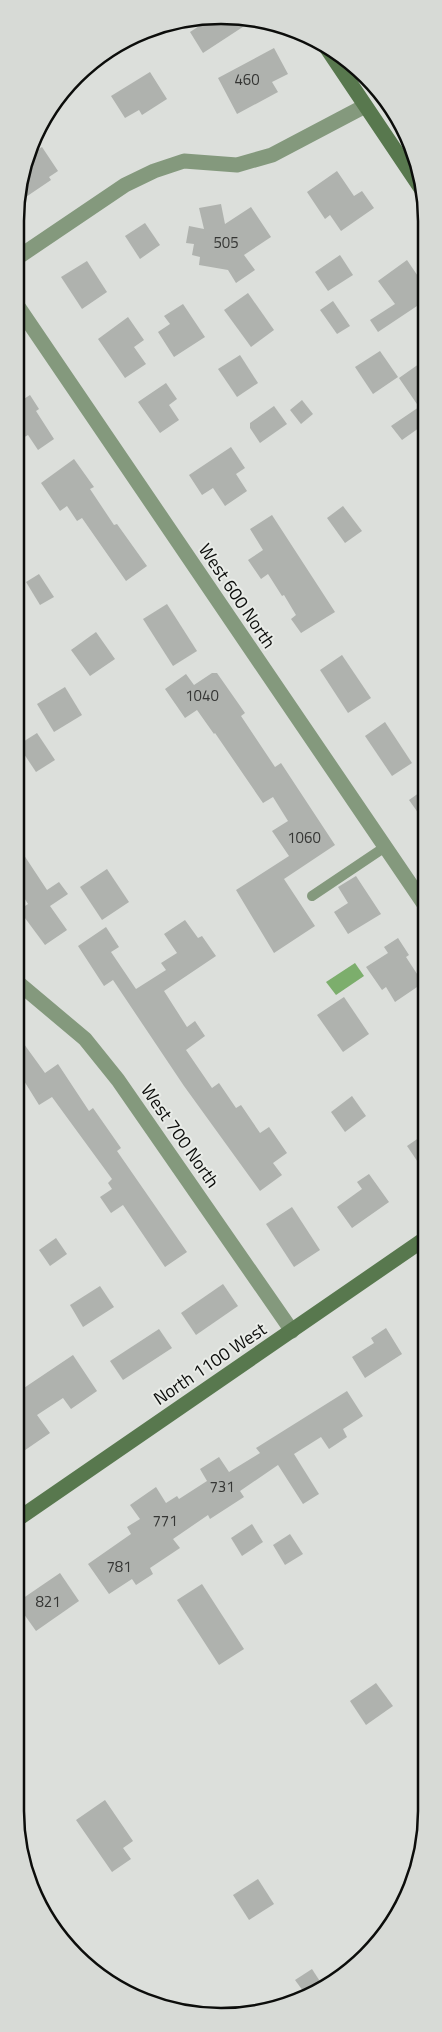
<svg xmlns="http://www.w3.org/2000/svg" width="442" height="2032" viewBox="0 0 442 2032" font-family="'Titillium Web',sans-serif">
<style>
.water{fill:#7cae6c}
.building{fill:#afb2ae}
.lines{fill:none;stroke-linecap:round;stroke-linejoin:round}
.lane{stroke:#84997d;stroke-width:10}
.street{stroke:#84997d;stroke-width:15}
.secondary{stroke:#58784e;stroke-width:15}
.labels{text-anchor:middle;stroke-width:4;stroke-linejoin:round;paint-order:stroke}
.number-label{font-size:15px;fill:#353634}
.street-label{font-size:18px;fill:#0c0d0b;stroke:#e9ece8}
.rim{fill:none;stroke:#0c0d0b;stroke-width:2.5}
</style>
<rect width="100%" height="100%" fill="#dcdfdb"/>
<polygon class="water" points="355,963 364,976 336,995 326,982"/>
<g class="building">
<polygon points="248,17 255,19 203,53 190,32 210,19"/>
<polygon points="274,48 288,74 272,82 278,92 237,114 218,78"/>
<polygon points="150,72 167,99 142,115 139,110 125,118 111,96"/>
<polygon points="42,147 58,171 49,177 51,180 17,203 17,194 30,154"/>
<polygon points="337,171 354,196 362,191 374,208 341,231 330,215 325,219 307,192"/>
<polygon points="221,204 225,224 251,207 271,237 244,255 255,270 236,283 228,270 199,265 200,257 192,255 194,244 186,243 189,226 204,229 199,208"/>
<polygon points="145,223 160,245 140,259 125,236"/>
<polygon points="340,255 353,275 328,291 315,272"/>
<polygon points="407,260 426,288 426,300 378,332 370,320 395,304 378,281"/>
<polygon points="87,261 107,292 82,309 61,277"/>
<polygon points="248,293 274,330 251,347 224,310"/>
<polygon points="333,301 350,326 337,334 320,310"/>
<polygon points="183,304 205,337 174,357 158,332 170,324 164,316"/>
<polygon points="128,317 144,340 134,347 146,364 125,378 98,339"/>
<polygon points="380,351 398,377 373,394 355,367"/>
<polygon points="240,355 258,383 237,397 218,369"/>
<polygon points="426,359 426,423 402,440 391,426 419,407 399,378"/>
<polygon points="166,383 177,399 169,405 179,420 160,433 138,402"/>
<polygon points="30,395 39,409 36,411 54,439 38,450 28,435 21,439 16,432 16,404"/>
<polygon points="302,400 313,414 301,424 290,410"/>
<polygon points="274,406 287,424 260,443 250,428 250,423"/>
<polygon points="231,447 245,468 236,474 247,491 225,506 213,488 202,495 189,475"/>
<polygon points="74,459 94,487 90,489 114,525 117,524 147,566 126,581 82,518 77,521 67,506 60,511 41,483"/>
<polygon points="343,506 362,531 345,543 327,518"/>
<polygon points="272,515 335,612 301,633 291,619 296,615 284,595 282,596 268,574 261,579 248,560 263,550 250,529"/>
<polygon points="39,574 54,597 40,605 26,582"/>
<polygon points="167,604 197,651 173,666 143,619"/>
<polygon points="96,632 115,659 90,676 71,650"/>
<polygon points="342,655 371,698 348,713 320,670"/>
<polygon points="212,673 217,673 245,713 241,716 275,767 281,763 335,845 284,879 315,926 274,953 236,890 289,856 272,831 288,821 273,797 263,803 215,733 214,734 197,710 185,718 165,689 186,674 194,685"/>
<polygon points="65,687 82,715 54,732 37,704"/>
<polygon points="385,722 412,763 392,776 365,736"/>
<polygon points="37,733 55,760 36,772 18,745"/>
<polygon points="426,788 426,824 409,800"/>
<polygon points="16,843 47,890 59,882 68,894 50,906 67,930 45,945 19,910 28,904 16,885"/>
<polygon points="107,869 129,902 102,920 80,887"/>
<polygon points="356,876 381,914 348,934 334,912 348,903 338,887"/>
<polygon points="185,920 198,938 202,936 216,956 164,991 187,1027 195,1021 205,1036 186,1050 212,1088 219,1083 236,1108 241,1105 260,1133 269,1127 287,1153 273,1163 282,1175 260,1191 184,1086 113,980 104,986 78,946 106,927 119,947 111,952 136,989 166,970 161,963 177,953 164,934"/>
<polygon points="398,938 409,955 406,957 423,983 395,1002 386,987 382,990 366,967 388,953 384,947"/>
<polygon points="344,997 369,1034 343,1052 317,1015"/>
<polygon points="16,1033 45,1073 58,1064 89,1111 93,1108 121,1148 117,1151 187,1252 165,1267 123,1205 111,1213 100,1197 112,1189 108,1183 112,1179 52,1097 39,1105 16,1068"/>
<polygon points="352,1096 366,1116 345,1132 331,1112"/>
<polygon points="426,1133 426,1174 407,1146"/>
<polygon points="369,1174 389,1202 352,1228 337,1207 362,1189 357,1182"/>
<polygon points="292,1207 320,1250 294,1267 266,1224"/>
<polygon points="56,1238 67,1254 50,1266 39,1250"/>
<polygon points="223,1284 238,1306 196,1335 181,1313"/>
<polygon points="100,1286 114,1307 83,1327 70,1305"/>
<polygon points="386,1328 402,1354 365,1378 352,1357 374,1343 371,1338"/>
<polygon points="159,1329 172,1348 123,1380 110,1361"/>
<polygon points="73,1355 97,1391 71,1409 63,1398 37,1415 50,1433 15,1457 15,1394"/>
<polygon points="347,1391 363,1416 343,1429 347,1437 329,1449 321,1437 294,1454 319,1494 303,1504 278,1465 240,1491 244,1497 210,1519 208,1515 173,1539 180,1548 150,1568 153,1574 136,1585 132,1579 109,1594 88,1564 131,1534 127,1527 140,1519 130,1505 156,1487 166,1503 177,1496 179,1499 207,1481 200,1469 219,1457 229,1472 260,1453 256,1448"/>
<polygon points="252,1524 263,1542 242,1556 231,1538"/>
<polygon points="290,1534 303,1554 285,1565 273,1545"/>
<polygon points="60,1573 79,1601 36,1631 16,1603"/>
<polygon points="202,1584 244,1649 219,1665 177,1600"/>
<polygon points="376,1683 393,1706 366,1725 350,1701"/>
<polygon points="105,1800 133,1841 123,1848 131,1859 112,1872 76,1820"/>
<polygon points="258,1879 274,1904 249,1920 233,1895"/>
<polygon points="312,1969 323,1986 306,1995 295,1980"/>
</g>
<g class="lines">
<polyline class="lane" points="312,896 385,847"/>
<g class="street">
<polyline points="17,258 125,185 154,171 184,161 237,165 272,155 365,106"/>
<polyline points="17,305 426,907"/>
<polyline points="16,981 85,1039 118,1080 292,1331"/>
</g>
<g class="secondary">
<polyline points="324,44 422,190"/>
<polyline points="15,1521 426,1238"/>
</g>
</g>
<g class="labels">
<g class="number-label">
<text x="247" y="85">460</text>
<text x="226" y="248">505</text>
<text x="202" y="701">1040</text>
<text x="304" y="843">1060</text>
<text x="222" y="1492">731</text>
<text x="165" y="1526">771</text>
<text x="119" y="1572">781</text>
<text x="48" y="1607">821</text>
</g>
<g class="street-label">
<text transform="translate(237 596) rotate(56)" y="6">West 600 North</text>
<text transform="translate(180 1136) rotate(55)" y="6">West 700 North</text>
<text transform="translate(210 1364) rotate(-34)" y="6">North 1100 West</text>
</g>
</g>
<path d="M0 0H442V2032H0ZM221 24H221A197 197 0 0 1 418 221V1811A197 197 0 0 1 221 2008H221A197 197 0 0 1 24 1811V221A197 197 0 0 1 221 24Z" fill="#d7dad6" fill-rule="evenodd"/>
<path class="rim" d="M221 24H221A197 197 0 0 1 418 221V1811A197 197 0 0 1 221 2008H221A197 197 0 0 1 24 1811V221A197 197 0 0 1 221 24Z"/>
</svg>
